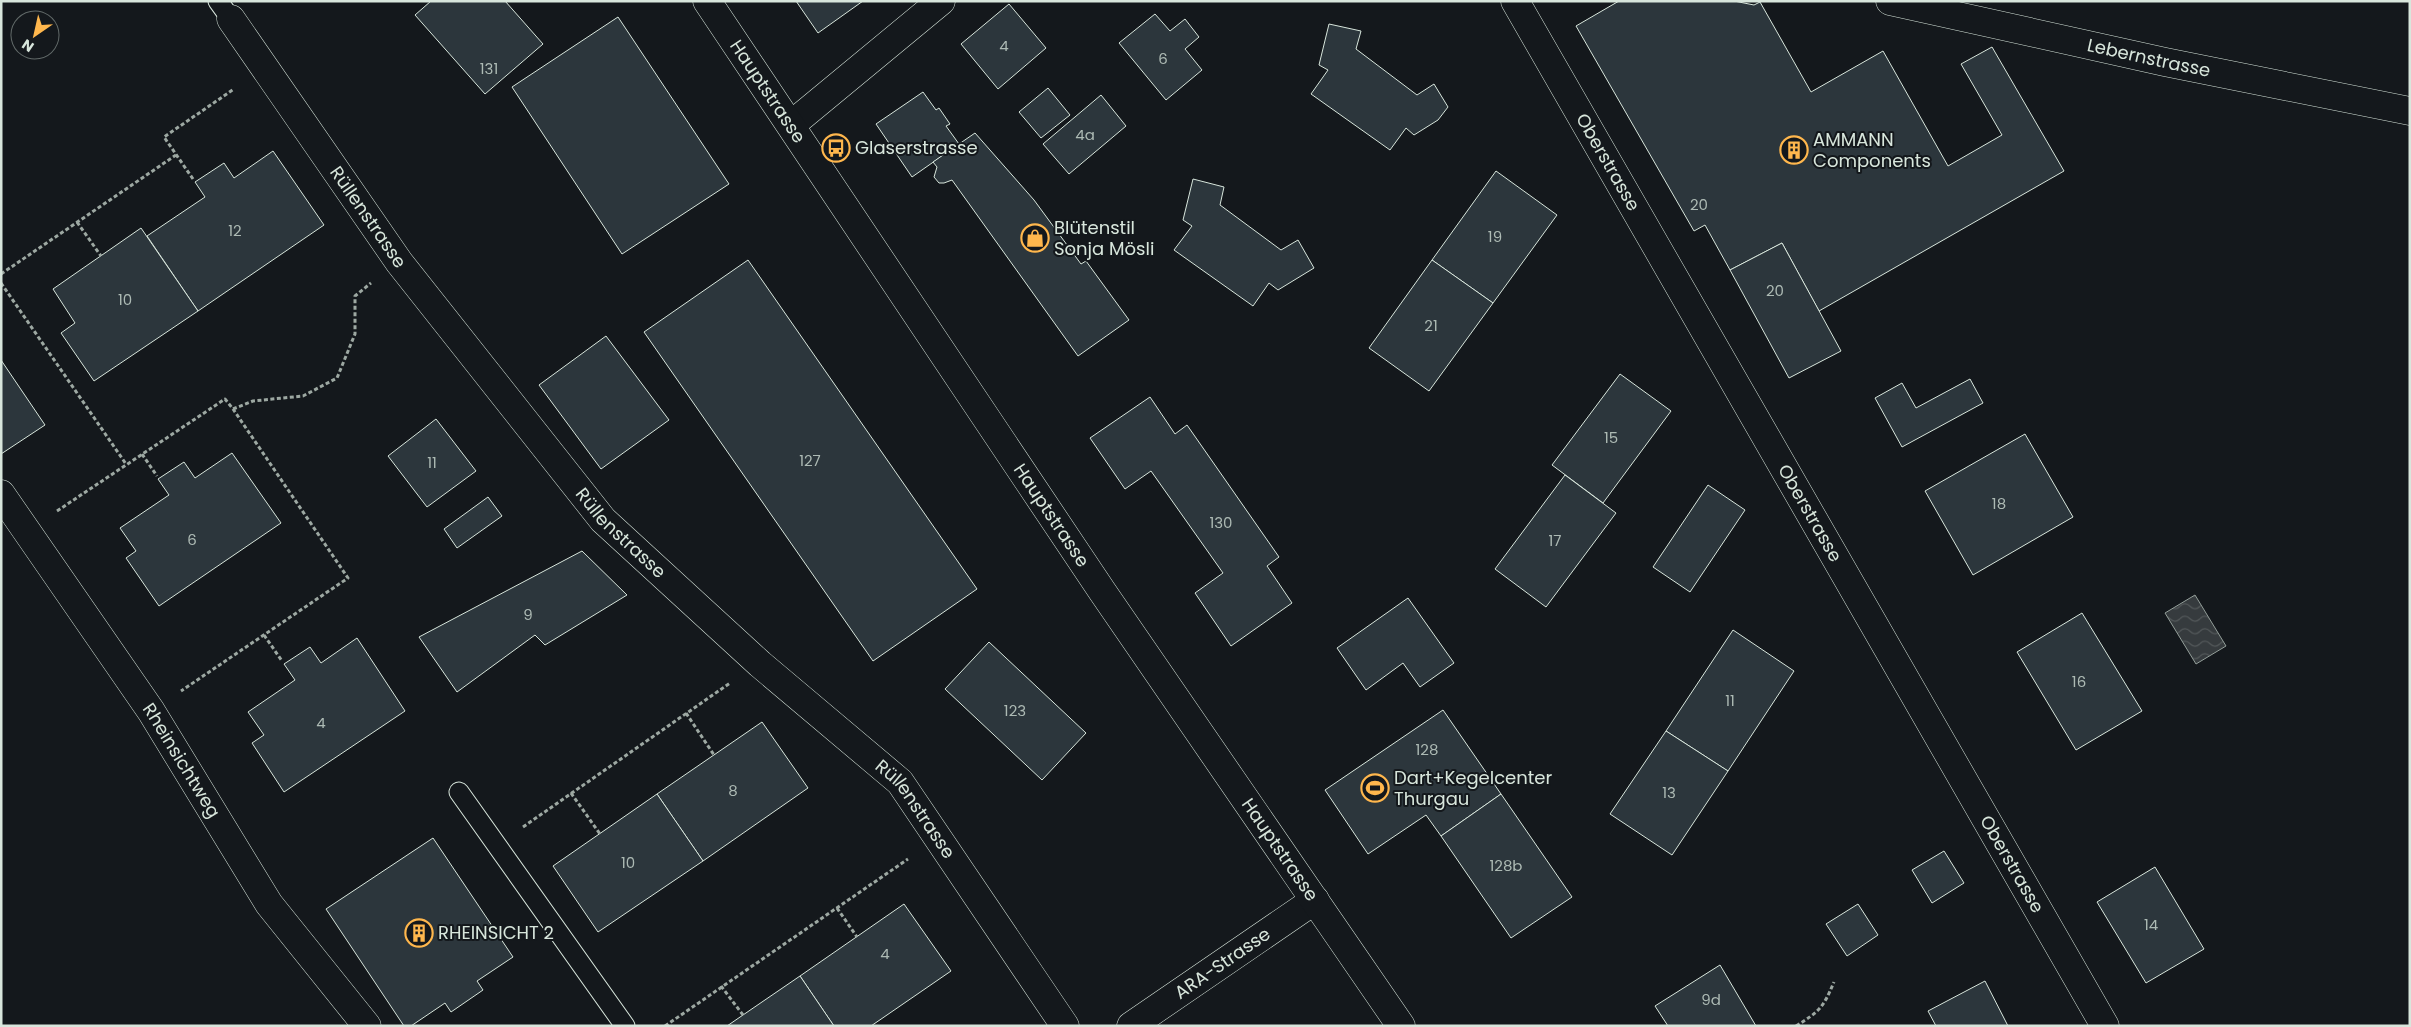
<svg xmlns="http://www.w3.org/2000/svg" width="2411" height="1027" viewBox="0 0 2411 1027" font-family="Poppins,sans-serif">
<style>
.water{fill:url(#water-waves);stroke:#939e99}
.building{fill:#2c363c;stroke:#d8e6dc}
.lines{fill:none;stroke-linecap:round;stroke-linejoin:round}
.lane-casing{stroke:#d8e6dc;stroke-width:21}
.street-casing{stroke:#d8e6dc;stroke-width:29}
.secondary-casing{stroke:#d8e6dc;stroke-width:29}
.path{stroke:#9da8a2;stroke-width:3;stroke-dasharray:4 2.5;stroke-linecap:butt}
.lane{stroke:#14181c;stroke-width:19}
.street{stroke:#14181c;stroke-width:28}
.secondary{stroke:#14181c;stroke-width:28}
.labels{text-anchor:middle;stroke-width:4;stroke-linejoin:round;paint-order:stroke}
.number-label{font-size:15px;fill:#adbab4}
.street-label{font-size:18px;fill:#d8e6dc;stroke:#14181c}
.poi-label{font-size:18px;fill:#d8e6dc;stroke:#14181c;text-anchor:start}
</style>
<defs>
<pattern id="water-waves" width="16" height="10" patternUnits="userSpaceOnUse" patternTransform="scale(1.25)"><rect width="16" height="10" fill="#363b3e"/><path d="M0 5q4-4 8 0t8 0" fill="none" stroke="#525759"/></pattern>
</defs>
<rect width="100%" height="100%" fill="#14181c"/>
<polygon class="water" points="2195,595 2226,646 2196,664 2165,613"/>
<g class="building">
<polygon points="431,1 505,1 543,44 485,94 415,15"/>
<polygon points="796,1 863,1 818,33"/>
<polygon points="1619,1 1734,1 1754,5 1760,2 1811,92 1883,51 1948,166 2002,135 1961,64 1992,47 2064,171 1819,311 1782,243 1730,270 1705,225 1694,231 1576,26"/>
<polygon points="1009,4 1046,48 998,89 961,44"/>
<polygon points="1155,14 1170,31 1185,19 1199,37 1185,49 1202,70 1166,100 1119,43"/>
<polygon points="618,17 729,184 622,254 512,87"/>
<polygon points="1329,24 1361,31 1356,49 1417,95 1434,84 1448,107 1438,120 1414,135 1406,128 1390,150 1311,94 1328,70 1319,65"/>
<polygon points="1048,88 1070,115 1041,138 1019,112"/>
<polygon points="923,92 936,110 939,108 950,124 946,126 959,144 912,177 876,124"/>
<polygon points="1101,95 1126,126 1069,174 1043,144"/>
<polygon points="975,133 1034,200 1081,264 1086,261 1129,320 1078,356 952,180 944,183 939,183 934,177 937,167 933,162"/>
<polygon points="273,151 324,225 198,311 147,236 205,197 195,182 224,163 234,178"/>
<polygon points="1496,171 1557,215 1493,303 1432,260"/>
<polygon points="1193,179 1224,187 1220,205 1281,250 1298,240 1314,268 1278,290 1269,283 1253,306 1174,250 1192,226 1183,220"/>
<polygon points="141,228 198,311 94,381 61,333 75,323 53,289"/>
<polygon points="1782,243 1841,351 1789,378 1730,270"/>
<polygon points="748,260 977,589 873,661 644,332"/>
<polygon points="1432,260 1493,303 1429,391 1369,348"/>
<polygon points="606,336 669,420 601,469 539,385"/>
<polygon points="1,360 45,425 1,454"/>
<polygon points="1620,374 1671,411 1603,503 1552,465"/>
<polygon points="1970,379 1983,403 1902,447 1875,398 1902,383 1916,408"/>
<polygon points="1150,397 1175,434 1187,425 1279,557 1267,566 1292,603 1231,646 1195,593 1223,573 1151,471 1125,489 1090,438"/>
<polygon points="436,419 476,471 427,507 388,456"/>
<polygon points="2025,434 2073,517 1973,575 1925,491"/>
<polygon points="232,453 281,523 159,606 126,558 136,551 120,528 169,495 158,479 184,462 195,478"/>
<polygon points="1565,475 1616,513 1546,607 1495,569"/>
<polygon points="1708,485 1745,510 1690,592 1653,567"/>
<polygon points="488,497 502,516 457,548 444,529"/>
<polygon points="582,551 627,595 545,645 535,635 457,692 419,637"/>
<polygon points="1408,598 1454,663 1420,687 1403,663 1366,690 1337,648"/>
<polygon points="2082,613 2142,711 2076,750 2017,652"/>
<polygon points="1733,630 1794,671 1728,771 1666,731"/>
<polygon points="357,638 405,711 284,792 252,743 264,735 248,712 295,680 284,664 310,647 321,663"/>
<polygon points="989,642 1086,733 1042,780 945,689"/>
<polygon points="1443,710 1501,794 1441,836 1426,815 1368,854 1325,790"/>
<polygon points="762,722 808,788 703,861 657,794"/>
<polygon points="1666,731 1728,771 1672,855 1610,814"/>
<polygon points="657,794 703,861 598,932 553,866"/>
<polygon points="1501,794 1572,897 1511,938 1441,836"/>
<polygon points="433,838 513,957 477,981 483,990 451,1012 445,1003 411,1026 404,1026 326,909"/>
<polygon points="1944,851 1964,883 1932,903 1912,870"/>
<polygon points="2155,867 2204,949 2146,983 2097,902"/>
<polygon points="904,904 951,971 871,1026 834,1026 800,976"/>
<polygon points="1858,904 1878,935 1847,956 1826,924"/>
<polygon points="1720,965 1756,1026 1668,1026 1655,1006"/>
<polygon points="800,976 834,1026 727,1026 743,1015"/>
<polygon points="1985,981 2008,1026 1936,1026 1928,1011"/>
</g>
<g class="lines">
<g class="lane-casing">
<g id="lane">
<polyline points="218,1 231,19"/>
<polyline points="459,792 625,1026"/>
</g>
</g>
<g class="street-casing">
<g id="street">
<path id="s1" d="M1515,1L2105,1026"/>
<path id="s2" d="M1890,1L2165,62L2410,111"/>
<path id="s3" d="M231,19L399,262L603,520L760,664L900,782L1065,1026"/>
<polyline points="791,125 941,1"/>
<path id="s4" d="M1,494L151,711L269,904L367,1026"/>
<path id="s5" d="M1131,1026L1315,900"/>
</g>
</g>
<g class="secondary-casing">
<g id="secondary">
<path id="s6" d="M707,1L1102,591L1401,1026"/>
</g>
</g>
<g class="path">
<polyline points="193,179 164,137 234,89"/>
<polyline points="77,222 101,256"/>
<polyline points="1,274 176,155"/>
<polyline points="1,283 126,464"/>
<polyline points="233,409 253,401 303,396 337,378 355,334 355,296 371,283"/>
<polyline points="142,454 157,476"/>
<polyline points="57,511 225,399 233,409 348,578 181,691"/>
<polyline points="264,635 282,661"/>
<polyline points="686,713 714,755"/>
<polyline points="571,793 600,834"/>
<polyline points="523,827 730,683"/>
<polyline points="837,908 857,937"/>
<polyline points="721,986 743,1015"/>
<polyline points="665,1026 908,859"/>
<path d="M1796,1026C1820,1011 1823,1008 1834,982"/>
</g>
<use href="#lane" class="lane"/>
<use href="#street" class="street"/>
<use href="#secondary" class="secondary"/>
</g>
<defs>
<g id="bus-ring" transform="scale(1.4375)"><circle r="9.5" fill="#14181c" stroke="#ffb74d" stroke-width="1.5"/><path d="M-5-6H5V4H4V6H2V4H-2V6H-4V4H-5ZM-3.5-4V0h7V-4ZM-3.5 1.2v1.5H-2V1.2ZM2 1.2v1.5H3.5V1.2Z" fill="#ffb74d"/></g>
<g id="building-ring" transform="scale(1.4375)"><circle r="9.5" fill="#14181c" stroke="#ffb74d" stroke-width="1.5"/><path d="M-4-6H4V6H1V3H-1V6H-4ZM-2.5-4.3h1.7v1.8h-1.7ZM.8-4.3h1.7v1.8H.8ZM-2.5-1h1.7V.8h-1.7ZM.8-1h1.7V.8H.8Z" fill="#ffb74d"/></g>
<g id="shop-ring" transform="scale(1.4375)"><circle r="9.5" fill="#14181c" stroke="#ffb74d" stroke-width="1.5"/><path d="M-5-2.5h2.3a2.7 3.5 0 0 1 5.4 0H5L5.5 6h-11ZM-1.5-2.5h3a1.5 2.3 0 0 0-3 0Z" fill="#ffb74d"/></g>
<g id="stadium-ring" transform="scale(1.4375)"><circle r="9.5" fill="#14181c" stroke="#ffb74d" stroke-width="1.5"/><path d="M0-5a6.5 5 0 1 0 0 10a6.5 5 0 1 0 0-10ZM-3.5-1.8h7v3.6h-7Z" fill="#ffb74d"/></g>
</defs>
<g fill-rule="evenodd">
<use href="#bus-ring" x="836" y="148"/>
<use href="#building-ring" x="1794" y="150"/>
<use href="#shop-ring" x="1035" y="238"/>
<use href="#stadium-ring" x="1375" y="788"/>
<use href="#building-ring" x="419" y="933"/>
</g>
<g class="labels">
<g class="number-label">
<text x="1004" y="51">4</text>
<text x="1163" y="64">6</text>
<text x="489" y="74">131</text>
<text x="1085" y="140">4a</text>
<text x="1699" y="210">20</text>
<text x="235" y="236">12</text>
<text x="1495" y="242">19</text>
<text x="1775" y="296">20</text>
<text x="125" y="305">10</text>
<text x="1431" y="331">21</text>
<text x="1611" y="443">15</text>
<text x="810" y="466">127</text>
<text x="432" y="468">11</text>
<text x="1999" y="509">18</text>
<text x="1221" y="528">130</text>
<text x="192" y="545">6</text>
<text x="1555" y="546">17</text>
<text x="528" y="620">9</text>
<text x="2079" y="687">16</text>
<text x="1730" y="706">11</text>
<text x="1015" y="716">123</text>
<text x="321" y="728">4</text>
<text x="1427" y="755">128</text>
<text x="733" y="796">8</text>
<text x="1669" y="798">13</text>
<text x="628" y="868">10</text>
<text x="1506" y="871">128b</text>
<text x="2151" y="930">14</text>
<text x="885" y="959">4</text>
<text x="1711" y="1005">9d</text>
</g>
<g class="street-label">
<text dy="6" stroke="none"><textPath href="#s2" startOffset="265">Lebernstrasse</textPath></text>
<text dy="6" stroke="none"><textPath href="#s6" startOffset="109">Hauptstrasse</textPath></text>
<text dy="6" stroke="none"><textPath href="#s1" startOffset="186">Oberstrasse</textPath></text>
<text dy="6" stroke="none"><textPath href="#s3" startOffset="241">Rüllenstrasse</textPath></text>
<text dy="6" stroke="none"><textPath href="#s1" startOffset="591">Oberstrasse</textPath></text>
<text dy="6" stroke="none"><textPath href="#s6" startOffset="619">Hauptstrasse</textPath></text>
<text dy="6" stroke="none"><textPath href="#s3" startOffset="646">Rüllenstrasse</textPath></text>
<text dy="6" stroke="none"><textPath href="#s4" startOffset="322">Rheinsichtweg</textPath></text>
<text dy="6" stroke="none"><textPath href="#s3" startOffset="1051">Rüllenstrasse</textPath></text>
<text dy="6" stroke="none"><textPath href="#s6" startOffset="1024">Hauptstrasse</textPath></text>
<text dy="6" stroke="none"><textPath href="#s1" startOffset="996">Oberstrasse</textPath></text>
<text dy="6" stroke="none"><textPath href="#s5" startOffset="111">ARA-Strasse</textPath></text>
</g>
<g class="poi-label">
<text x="1813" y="146">AMMANN<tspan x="1813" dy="21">Components</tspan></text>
<text x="855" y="154">Glaserstrasse</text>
<text x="1054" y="234">Blütenstil<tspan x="1054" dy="21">Sonja Mösli</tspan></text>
<text x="1394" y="784">Dart+Kegelcenter<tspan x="1394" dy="21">Thurgau</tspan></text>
<text x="438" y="939">RHEINSICHT 2</text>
</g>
</g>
<rect width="2411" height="1027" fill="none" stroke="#d8e6dc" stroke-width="5"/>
<g transform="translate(35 35) rotate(214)"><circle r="24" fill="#14181c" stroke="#626a69"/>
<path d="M0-4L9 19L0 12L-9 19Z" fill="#ffb74d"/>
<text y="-8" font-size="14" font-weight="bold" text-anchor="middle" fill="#d8e6dc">N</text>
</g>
</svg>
